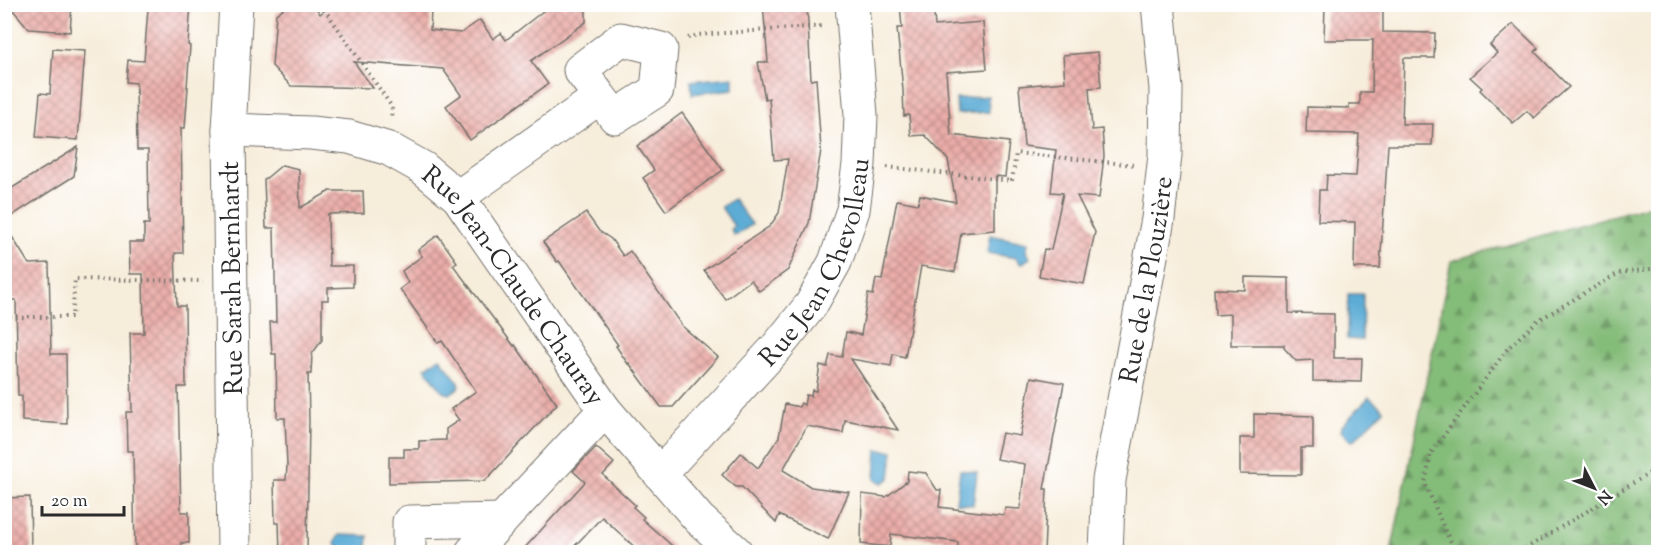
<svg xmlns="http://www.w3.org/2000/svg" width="1663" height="557" viewBox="0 0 1663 557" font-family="'Sorts Mill Goudy',serif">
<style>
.forest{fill:url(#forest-firs);stroke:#587452;stroke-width:1.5}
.water{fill:#5bacd6;stroke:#436c80;stroke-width:1.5}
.building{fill:url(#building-cross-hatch)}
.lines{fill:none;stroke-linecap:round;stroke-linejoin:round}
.minor-casing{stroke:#726f69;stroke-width:35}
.path{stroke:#726f69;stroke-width:4;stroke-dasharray:1.5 4.5;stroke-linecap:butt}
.minor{stroke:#fff;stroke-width:33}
.labels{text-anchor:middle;stroke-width:4.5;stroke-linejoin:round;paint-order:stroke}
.street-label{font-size:26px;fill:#2b2b2b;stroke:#fff}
</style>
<defs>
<pattern id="forest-firs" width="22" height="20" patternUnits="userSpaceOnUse" patternTransform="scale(1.5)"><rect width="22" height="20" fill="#84bc79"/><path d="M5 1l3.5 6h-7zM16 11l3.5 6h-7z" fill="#6c9963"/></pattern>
<pattern id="building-cross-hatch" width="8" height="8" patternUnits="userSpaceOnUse" patternTransform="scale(1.5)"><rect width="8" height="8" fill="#ebada9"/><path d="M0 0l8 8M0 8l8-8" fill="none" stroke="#bf8d8a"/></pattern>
</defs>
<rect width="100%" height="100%" fill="#fff"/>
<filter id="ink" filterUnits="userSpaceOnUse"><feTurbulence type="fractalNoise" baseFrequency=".0167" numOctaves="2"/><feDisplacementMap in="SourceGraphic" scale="12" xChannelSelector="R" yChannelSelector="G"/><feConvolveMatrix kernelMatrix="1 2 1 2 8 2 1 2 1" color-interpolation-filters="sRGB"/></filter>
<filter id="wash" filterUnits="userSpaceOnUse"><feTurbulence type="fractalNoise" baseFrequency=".008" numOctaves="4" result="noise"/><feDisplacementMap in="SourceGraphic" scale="24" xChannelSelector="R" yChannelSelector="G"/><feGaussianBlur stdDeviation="1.35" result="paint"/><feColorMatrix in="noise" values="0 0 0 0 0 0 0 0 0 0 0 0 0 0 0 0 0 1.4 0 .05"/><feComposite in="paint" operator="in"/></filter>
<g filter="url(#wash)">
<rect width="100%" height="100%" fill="#f7eddb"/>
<polygon class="forest" points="1658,203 1658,552 1391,552 1451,261"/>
<g class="water">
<polygon points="439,5 477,5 476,14 444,12 444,9"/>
<polygon points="733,77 733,89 692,94 691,81"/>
<polygon points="988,96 989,112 957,114 956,99"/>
<polygon points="733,199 752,224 737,235 734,235 731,230 734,226 721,207"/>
<polygon points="990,235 1028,243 1026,251 1030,258 1021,264 1016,258 987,253"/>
<polygon points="1348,294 1363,294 1362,340 1347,339"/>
<polygon points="440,358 459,383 458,388 450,394 443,392 425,368"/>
<polygon points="1369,397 1384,410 1354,440 1352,441 1341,431 1342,426"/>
<polygon points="877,450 893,451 890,478 883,483 877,481 875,479"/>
<polygon points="960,470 977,472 973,505 956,503"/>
<polygon points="339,535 368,536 367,549 339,549 335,543"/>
</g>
<g id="blocks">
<g class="building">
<polygon points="8,4 72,4 70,32 29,29"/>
<polygon points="161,4 191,4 188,45 190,46 187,87 188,87 185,128 181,128 183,253 175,253 177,306 185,306 186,387 178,387 181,512 189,512 189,543 181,543 181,552 135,552 133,451 127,451 126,412 132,412 130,333 144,333 143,274 130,274 129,242 144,242 144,224 149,224 148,150 137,150 136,83 126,82 128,60 144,61 148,8 161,9"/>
<polygon points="290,4 314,4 320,14 333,4 367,4 369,7 431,11 430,30 461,33 480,20 493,39 501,33 506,40 543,11 543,4 586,4 586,22 531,61 548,84 470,140 446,106 461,95 443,69 354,62 373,88 291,86 272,66 276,14"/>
<polygon points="763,4 807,4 811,80 816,79 821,150 809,223 788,270 759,291 751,280 725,299 704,270 770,226 779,213 788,159 774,160 769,98 765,99 758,62 768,62"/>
<polygon points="900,4 933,4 935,26 983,22 987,69 946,72 951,135 1009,142 1005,177 995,176 995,230 961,233 955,272 921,266 905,357 893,354 891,366 851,359 898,430 845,420 843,433 807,426 783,470 811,487 849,492 828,539 779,515 776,523 742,487 736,487 722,475 741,453 758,468 779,437 785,404 799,407 801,403 804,405 806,395 811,396 812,390 816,391 820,365 827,367 830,355 842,357 846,332 861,335 868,294 873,295 876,279 882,280 897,200 918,204 920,195 956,202 948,160 925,135 911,136 909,115 904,116 903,90 897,28 902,28"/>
<polygon points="1325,4 1383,4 1383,32 1435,33 1434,58 1404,58 1402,124 1433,124 1432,145 1388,145 1380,268 1354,268 1355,222 1318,221 1319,190 1326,190 1327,175 1356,176 1359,134 1306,133 1307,107 1349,108 1349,104 1360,104 1360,92 1372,92 1373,40 1324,40"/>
<polygon points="1513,24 1538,48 1535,52 1569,87 1534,118 1527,111 1513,123 1480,90 1482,88 1470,77 1497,53 1490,45"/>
<polygon points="53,49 85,51 78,140 36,137 40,93 50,94"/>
<polygon points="1098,52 1101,87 1089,88 1092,130 1102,129 1104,156 1099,198 1077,196 1095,232 1084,284 1039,276 1044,249 1051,250 1063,193 1051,192 1056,150 1024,146 1019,86 1065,82 1063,55"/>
<polygon points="682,113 723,170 666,211 643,178 654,170 637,146"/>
<polygon points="78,147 74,176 4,221 4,193"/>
<polygon points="282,165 299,169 300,208 330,191 363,191 364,213 328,214 329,266 353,266 353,287 328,288 328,300 322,300 322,340 312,354 311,374 308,374 309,420 307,552 280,552 279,523 275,523 274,480 286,480 287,466 285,418 277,418 276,354 272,354 270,322 276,322 274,228 266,228 264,180"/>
<polygon points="586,213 599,231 611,239 623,256 630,251 682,326 718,357 673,407 661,407 629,363 628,364 616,346 618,345 559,261 557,262 543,242"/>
<polygon points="9,232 29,264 49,263 51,354 66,354 67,424 22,421 22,396 18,396 16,300 11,300"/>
<polygon points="438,235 457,262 453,265 514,346 515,345 557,404 485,481 389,483 389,457 404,457 404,449 419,449 419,441 446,440 446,429 459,420 451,409 476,391 442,341 438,343 400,289 408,283 402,271 422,256 418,250"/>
<polygon points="1245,277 1289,278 1289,313 1334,314 1334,358 1362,358 1361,382 1313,381 1313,360 1296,361 1284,348 1284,345 1231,345 1231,314 1215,315 1214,289 1245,290"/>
<polygon points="1031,377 1064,383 1044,489 1047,489 1044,552 957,552 958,542 891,534 890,547 861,544 862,494 886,497 907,481 908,471 926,473 937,490 941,490 939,507 1004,515 1005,508 1020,509 1025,464 996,459 1002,433 1020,436"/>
<polygon points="1254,414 1313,416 1313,448 1301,448 1301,475 1240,474 1240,438 1254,438"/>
<polygon points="596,447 614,463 603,475 635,505 633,507 644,517 642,519 679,552 640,552 602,517 569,552 521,552 585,482 573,471"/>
<polygon points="30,497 31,552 4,552 4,498"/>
</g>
</g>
</g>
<g filter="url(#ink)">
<use href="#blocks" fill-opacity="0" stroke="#726f69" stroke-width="1.5"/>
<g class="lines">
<g class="minor-casing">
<g id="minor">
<path id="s1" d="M229,130L311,133L349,137L389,149L423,168L458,197L605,410L699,519L736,552"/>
<polyline points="458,197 600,97 615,117 657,90 661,49 621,39 580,70 600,97"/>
<path id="s2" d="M660,474L777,347L811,305L835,262L853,210L859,164L861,115L852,4"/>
<polyline points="234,552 229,130 236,4"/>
<polyline points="409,552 409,522 502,520"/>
<polyline points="472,552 605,410"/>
<path id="s3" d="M1106,552L1109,480L1158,219L1165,155L1166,89L1158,4"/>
</g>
</g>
<g class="path">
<polyline points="321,4 392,107 391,119"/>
<polyline points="688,38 697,35 823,26"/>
<polyline points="887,167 1012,181 1016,153 1135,165"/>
<polyline points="4,317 72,317 75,279 203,281"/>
<polyline points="1652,471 1658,454"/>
<polyline points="1457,552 1446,533 1425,483 1431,453 1508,348 1537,321 1619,273 1658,268"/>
<polyline points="1520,552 1658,468"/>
</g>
<use href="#minor" class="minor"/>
</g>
</g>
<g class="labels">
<g class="street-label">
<text dy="9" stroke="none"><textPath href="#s2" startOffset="268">Rue Jean Chevolleau</textPath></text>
<text transform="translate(231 278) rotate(-91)" y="9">Rue Sarah Bernhardt</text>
<text dy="9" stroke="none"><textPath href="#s3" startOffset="276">Rue de la Plouzière</textPath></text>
<text dy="9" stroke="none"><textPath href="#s1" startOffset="350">Rue Jean-Claude Chauray</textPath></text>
</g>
</g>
<rect width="1663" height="557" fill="none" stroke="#fff" stroke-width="24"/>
<g transform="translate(1594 488) rotate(132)" stroke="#ffffff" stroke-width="4.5" paint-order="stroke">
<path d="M0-4.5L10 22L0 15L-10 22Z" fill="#2b2b2b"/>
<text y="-9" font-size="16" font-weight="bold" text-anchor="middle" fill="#2b2b2b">N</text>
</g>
<path d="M42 506v9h82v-9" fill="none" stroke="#2b2b2b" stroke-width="3"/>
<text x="51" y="506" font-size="18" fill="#2b2b2b" stroke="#ffffff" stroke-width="4.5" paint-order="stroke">20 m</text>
</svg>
